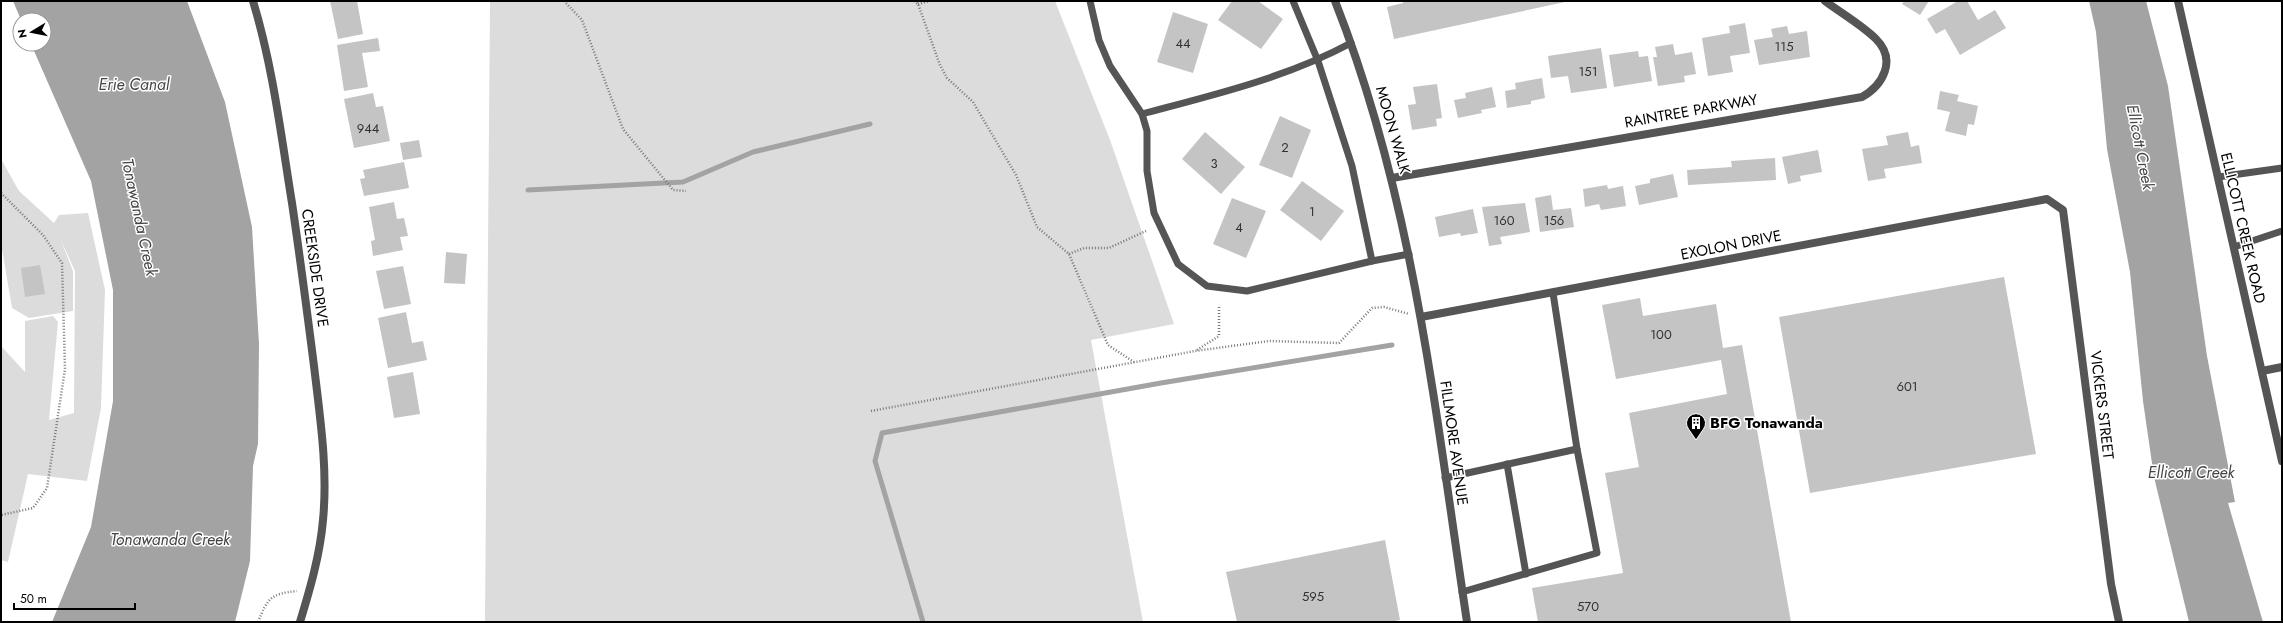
<svg xmlns="http://www.w3.org/2000/svg" width="2283" height="623" viewBox="0 0 2283 623" font-family="Jost,sans-serif">
<style>
.green{fill:#dcdcdc}
.water{fill:#a3a3a3}
.lines{fill:none;stroke-linecap:round;stroke-linejoin:round}
.stream{stroke:#a3a3a3;stroke-width:5}
.building{fill:#c4c4c4}
.path{stroke:#777;stroke-width:2.5;stroke-dasharray:1 2;stroke-linecap:butt}
.service{stroke:#555;stroke-width:7}
.minor{stroke:#555;stroke-width:8}
.tertiary{stroke:#555;stroke-width:8}
.labels{text-anchor:middle;stroke-width:3;stroke-linejoin:round;paint-order:stroke}
.number-label{font-size:13px;fill:#313131}
.street-label{font-size:15px;fill:#000;stroke:#fff}
.poi-label{font-size:15px;font-weight:bold;fill:#000;stroke:#fff;text-anchor:start}
.water-label{font-size:16px;font-style:italic;fill:#444;stroke:#fff}
</style>
<rect width="100%" height="100%" fill="#fff"/>
<g class="green">
<polygon points="490,1 1055,1 1110,140 1174,324 1091,340 1143,622 485,622"/>
<polygon points="1,159 19,191 54,223 59,215 88,213 105,290 101,408 87,481 28,474 8,562 1,560 1,346 25,372 25,321 53,316 58,322 49,420 74,413 75,271 60,238 73,271 73,311 29,318 12,308 1,243"/>
</g>
<g class="water">
<polygon points="13,1 187,1 225,102 252,227 259,344 258,444 253,466 250,561 235,622 52,622 91,527 113,401 113,290 91,181 31,44 44,44 44,20 21,20"/>
<polygon points="2089,1 2146,1 2168,86 2207,356 2235,502 2228,503 2263,622 2189,622 2154,477 2143,401 2130,272 2107,149 2096,32"/>
</g>
<g class="lines">
<g class="stream">
<polyline points="528,190 683,182 753,152 870,124"/>
<polyline points="923,622 875,461 882,433 1161,383 1392,345"/>
</g>
</g>
<g class="building">
<polygon points="330,1 357,1 363,34 338,39"/>
<polygon points="1232,1 1258,1 1283,19 1261,49 1218,20"/>
<polygon points="1403,1 1565,1 1565,2 1394,39 1387,7 1403,3"/>
<polygon points="1904,1 1929,1 1920,15 1902,4"/>
<polygon points="1958,1 1967,1 1978,20 1995,10 2006,28 1960,55 1945,29 1936,34 1927,19"/>
<polygon points="1173,12 1208,24 1193,73 1157,62"/>
<polygon points="1745,23 1750,53 1730,56 1733,72 1708,76 1702,38 1730,33 1729,26"/>
<polygon points="1787,26 1789,34 1807,31 1810,57 1759,65 1754,40 1773,37 1771,29"/>
<polygon points="378,38 380,51 362,53 368,87 344,91 337,45"/>
<polygon points="1673,44 1675,55 1692,52 1696,74 1684,76 1685,82 1658,86 1653,57 1657,57 1655,47"/>
<polygon points="1601,48 1607,88 1571,93 1568,76 1551,78 1548,56"/>
<polygon points="1638,51 1639,57 1648,56 1652,81 1614,87 1609,55"/>
<polygon points="1542,78 1545,98 1531,101 1531,104 1507,108 1505,91 1516,89 1515,83"/>
<polygon points="1437,84 1442,118 1436,119 1437,126 1412,130 1408,105 1416,104 1413,87"/>
<polygon points="1492,87 1496,107 1481,110 1482,113 1458,118 1454,100 1466,98 1465,93"/>
<polygon points="1940,91 1959,95 1957,101 1978,106 1974,125 1968,124 1966,136 1945,131 1950,112 1937,109"/>
<polygon points="373,93 376,107 383,106 390,141 354,148 344,99"/>
<polygon points="1280,116 1311,130 1292,178 1259,165"/>
<polygon points="1205,132 1245,167 1221,194 1182,159"/>
<polygon points="1908,132 1911,147 1919,145 1922,163 1884,169 1886,178 1868,181 1862,149 1888,145 1886,136"/>
<polygon points="419,140 422,157 403,160 400,143"/>
<polygon points="1818,150 1822,172 1800,176 1801,181 1788,184 1782,157"/>
<polygon points="1775,158 1776,180 1688,185 1687,170 1732,167 1731,161"/>
<polygon points="404,162 409,188 364,196 360,179 365,178 363,170"/>
<polygon points="1673,174 1678,197 1639,205 1635,186 1650,183 1650,179"/>
<polygon points="1302,181 1344,211 1321,241 1280,210"/>
<polygon points="1607,185 1608,189 1623,186 1626,206 1601,210 1599,204 1585,207 1583,189"/>
<polygon points="1551,195 1553,210 1571,208 1574,227 1540,232 1535,198"/>
<polygon points="1232,198 1266,211 1246,258 1213,244"/>
<polygon points="394,202 397,219 404,218 408,236 400,237 403,250 373,256 371,241 375,240 369,207"/>
<polygon points="1525,203 1530,232 1500,237 1502,244 1489,246 1482,207"/>
<polygon points="1473,209 1478,233 1461,236 1460,233 1439,237 1435,217"/>
<polygon points="446,252 467,254 465,284 444,283"/>
<polygon points="40,265 45,294 25,297 21,268"/>
<polygon points="403,266 411,304 384,309 376,271"/>
<polygon points="2004,277 2036,454 1810,493 1779,317"/>
<polygon points="1640,298 1643,316 1716,304 1723,348 1742,345 1791,622 1538,622 1532,588 1623,573 1605,473 1639,467 1629,413 1727,394 1721,360 1616,379 1602,305"/>
<polygon points="406,312 412,343 423,341 427,360 388,368 378,318"/>
<polygon points="413,372 420,414 394,418 387,377"/>
<polygon points="1385,540 1400,620 1391,622 1237,622 1226,572"/>
</g>
<g class="lines">
<g class="path">
<polyline points="564,1 582,20 623,129 673,190 686,191"/>
<polyline points="914,1 918,4 940,65 947,78 973,102 1016,175 1037,227 1069,254 1108,345 1134,362"/>
<polyline points="918,4 930,1"/>
<polyline points="1,193 43,235 62,263 65,369 47,488 33,508 1,515"/>
<polyline points="1069,254 1084,248 1109,248 1146,231"/>
<polyline points="1197,350 1219,336 1219,306"/>
<polyline points="871,411 1195,351 1269,341 1339,343 1372,308 1384,307 1409,314"/>
<path d="M258,622C268,598 270,594 297,591"/>
</g>
<g class="service">
<polyline points="1090,1 1099,40 1110,66 1142,114 1147,131 1147,171 1154,213 1178,264 1207,286 1247,291 1372,261"/>
<polyline points="1293,1 1318,61 1352,166 1372,261 1409,254"/>
<path d="M1142,114C1213,95 1286,78 1351,43"/>
<polyline points="2218,177 2282,168"/>
<polyline points="2234,247 2282,231"/>
<polyline points="1553,293 1577,449"/>
<polyline points="1507,464 1526,574"/>
<polyline points="1445,478 1577,449 1597,553 1462,592"/>
</g>
<g class="minor">
<path d="M1335,1C1414,201 1435,411 1467,622"/>
<path d="M1392,178L1862,97C1883,85 1897,60 1876,39C1862,25 1841,13 1825,1"/>
<polyline points="1421,317 2047,199 2063,210 2111,584 2119,622"/>
<polyline points="2262,371 2282,367"/>
</g>
<g class="tertiary">
<path d="M253,1C273,67 281,135 292,203C300,257 307,311 314,366C320,417 328,469 323,520C320,555 310,589 300,622"/>
<polyline points="2178,1 2282,461"/>
</g>
</g>
<defs>
<g id="building-pin" transform="scale(1)"><path d="M0 17L-7.5 6A9.5 9.5 0 1 1 7.5 6Z" fill="#000" stroke="#fff"/><path d="M-4-6H4V6H1V3H-1V6H-4ZM-2.5-4.3h1.7v1.8h-1.7ZM.8-4.3h1.7v1.8H.8ZM-2.5-1h1.7V.8h-1.7ZM.8-1h1.7V.8H.8Z" fill="#fff"/></g>
</defs>
<g fill-rule="evenodd">
<use href="#building-pin" x="1696" y="423"/>
</g>
<g class="labels">
<g class="number-label">
<text x="1183" y="48">44</text>
<text x="1784" y="51">115</text>
<text x="1588" y="76">151</text>
<text x="368" y="133">944</text>
<text x="1285" y="152">2</text>
<text x="1214" y="168">3</text>
<text x="1312" y="216">1</text>
<text x="1504" y="225">160</text>
<text x="1554" y="225">156</text>
<text x="1239" y="232">4</text>
<text x="1661" y="339">100</text>
<text x="1907" y="391">601</text>
<text x="1313" y="601">595</text>
<text x="1588" y="611">570</text>
</g>
<g class="street-label">
<text transform="translate(1691 111) rotate(-10)" y="5">RAINTREE PARKWAY</text>
<text transform="translate(1393 130) rotate(74)" y="5">MOON WALK</text>
<text transform="translate(2243 228) rotate(77)" y="5">ELLICOTT CREEK ROAD</text>
<text transform="translate(1731 245) rotate(-11)" y="5">EXOLON DRIVE</text>
<text transform="translate(315 268) rotate(82)" y="5">CREEKSIDE DRIVE</text>
<text transform="translate(2102 405) rotate(83)" y="5">VICKERS STREET</text>
<text transform="translate(1454 443) rotate(82)" y="5">FILLMORE AVENUE</text>
</g>
<g class="poi-label">
<text x="1710" y="428">BFG Tonawanda</text>
</g>
<g class="water-label">
<text x="134" y="90">Erie Canal</text>
<text transform="translate(2141 147) rotate(79)" y="6">Ellicott Creek</text>
<text transform="translate(140 217) rotate(78)" y="6">Tonawanda Creek</text>
<text x="2191" y="478">Ellicott Creek</text>
<text x="170" y="545">Tonawanda Creek</text>
</g>
</g>
<rect width="2283" height="623" fill="none" stroke="#000000" stroke-width="4"/>
<g transform="translate(32 32) rotate(260)"><circle r="19" fill="#ffffff" stroke="#999999"/>
<path d="M0-3L7 15L0 10L-7 15Z" fill="#000000"/>
<text y="-6" font-size="11" font-weight="bold" text-anchor="middle" fill="#000000">N</text>
</g>
<path d="M14 603v6h121v-6" fill="none" stroke="#000000" stroke-width="2"/>
<text x="20" y="603" font-size="12" fill="#000000" stroke="#ffffff" stroke-width="3" paint-order="stroke">50 m</text>
</svg>
